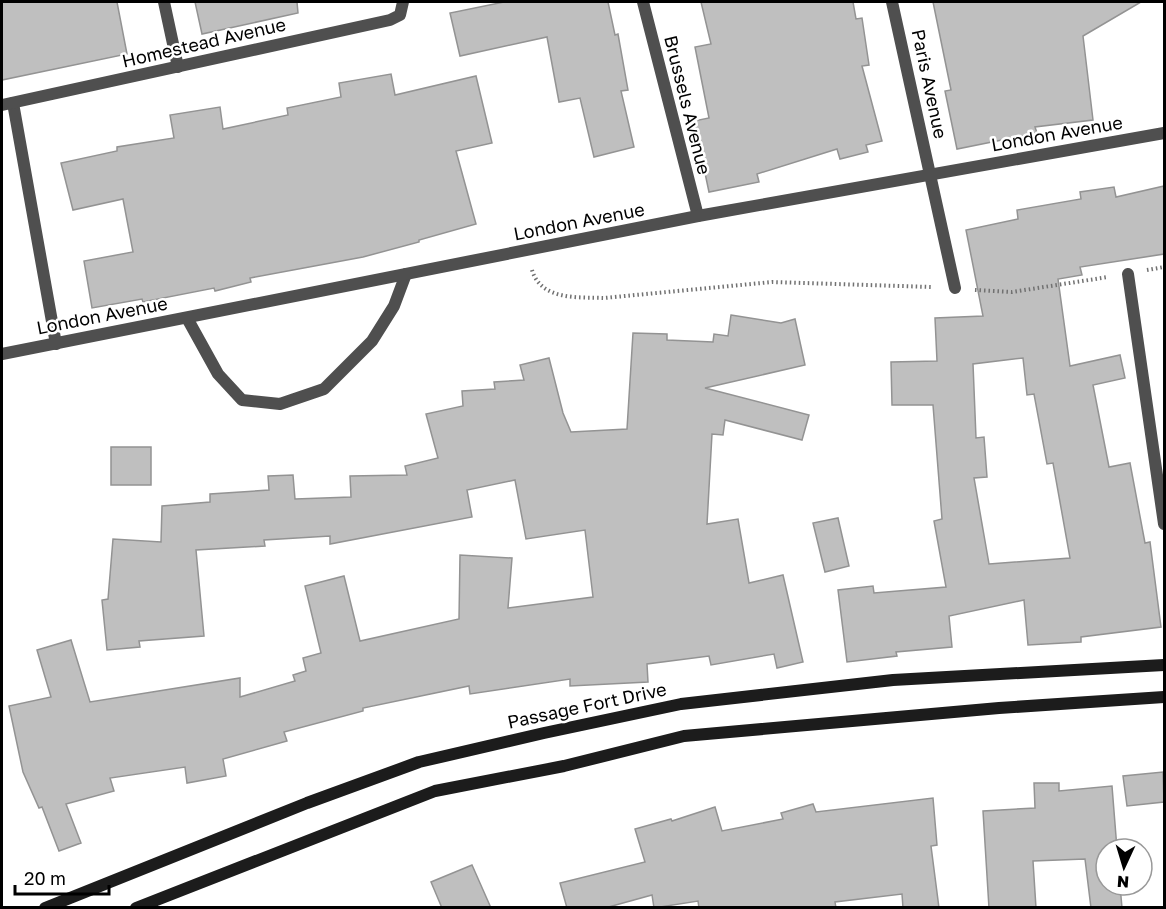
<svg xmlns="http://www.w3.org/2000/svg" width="1166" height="909" viewBox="0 0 1166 909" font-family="'Golos Text',sans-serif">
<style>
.building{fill:#bfbfbf;stroke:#939393;stroke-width:1.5;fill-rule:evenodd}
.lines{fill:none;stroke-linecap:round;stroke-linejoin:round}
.path{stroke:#717171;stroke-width:4;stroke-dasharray:1.5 3;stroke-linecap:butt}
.lane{stroke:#4f4f4f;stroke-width:12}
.street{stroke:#4f4f4f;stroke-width:12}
.secondary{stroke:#1c1c1c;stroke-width:12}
.labels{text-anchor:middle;stroke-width:5;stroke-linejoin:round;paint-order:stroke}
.street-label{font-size:18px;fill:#000;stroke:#fff}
</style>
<rect width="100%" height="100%" fill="#fff"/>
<g class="building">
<polygon points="2,2 117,2 127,54 2,80"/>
<polygon points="195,2 297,2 298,13 202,34"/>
<polygon points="504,2 608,2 615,35 618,34 628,90 621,91 634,147 594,157 580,98 559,102 547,37 460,56 450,13"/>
<polygon points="701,2 853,2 856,19 862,18 869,65 862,66 882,141 866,145 868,152 840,159 837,149 757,174 759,182 709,192 694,121 709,118 695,47 711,44"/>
<polygon points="933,2 1141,2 1083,36 1093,120 1035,127 1037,133 957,149 945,91 951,90"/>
<polygon points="391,74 395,95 476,76 492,143 456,151 476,224 419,240 419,242 363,257 250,278 251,282 215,291 214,288 143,302 142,299 92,308 84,261 133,252 123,199 73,210 61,163 117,151 117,147 174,138 170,115 220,107 223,129 288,115 287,108 341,97 339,83"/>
<path d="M1164,186V254L1080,267L1082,275L1058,279L1070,366L1120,355L1125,378L1093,385L1109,467L1130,463L1145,543L1150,542L1161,627L1081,637V642L1028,645L1024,600L949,616L952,647L896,652L897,656L847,662L838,590L873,586L874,593L946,587L934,521L942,519L933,405H892L891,362L937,361L935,318L983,316L966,230L1018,219L1017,210L1081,199L1080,192L1114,187L1116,197ZM1023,358L1027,395L1034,394L1047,464L1053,463L1070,558L989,564L974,478L987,477L984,437L976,438L973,364Z"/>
<polygon points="731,315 781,323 795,319 805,365 705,388 809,415 802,440 725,420 723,435 712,434 707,524 738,519 749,583 783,575 803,662 777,668 774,654 711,665 709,656 647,664 648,682 570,686 570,679 470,694 469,686 363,708 363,711 284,732 287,741 223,759 226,776 187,783 185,767 110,778 114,791 66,804 81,843 59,851 42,807 39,808 23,772 9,706 51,697 37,650 71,640 90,702 240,678 240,697 295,681 293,675 306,671 303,658 321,653 305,586 344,576 360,641 459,619 460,555 512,558 508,608 593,597 585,530 526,539 515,480 467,490 472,517 330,544 330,536 264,540 265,546 196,550 204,636 139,641 140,647 107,650 102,600 108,599 113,539 161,542 162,506 210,502 210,494 269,490 268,476 293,475 295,499 351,497 350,476 407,475 405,466 438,458 426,414 463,406 462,391 495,389 494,382 524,380 520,365 549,358 563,413 571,432 627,429 633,333 667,334 667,340 713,342 714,334 728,336"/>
<rect x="111" y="447" width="40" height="38"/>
<polygon points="838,518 849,566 825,572 813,523"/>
<polygon points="1163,772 1164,802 1127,806 1123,776"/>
<polygon points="1034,783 1059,783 1059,791 1112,786 1117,849 1106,849 1106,885 1120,885 1122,908 1091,908 1085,859 1033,861 1036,908 989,908 983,811 1035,808"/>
<polygon points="933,798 937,845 931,846 939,908 903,908 902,894 835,902 836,908 699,908 698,901 654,908 652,895 605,908 567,908 560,883 645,862 635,829 671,819 672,821 715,807 722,831 783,819 781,813 813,804 816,812"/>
<polygon points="472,865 491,908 442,908 431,882"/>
</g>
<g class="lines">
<g class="path">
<path d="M532,270C541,301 579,297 604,298L772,282L932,287"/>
<polyline points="1147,270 1164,267"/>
<polyline points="975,290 1012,292 1108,277"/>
</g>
<polyline class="lane" points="187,318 218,374 242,400 280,404 324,389 372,341 394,306 406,274"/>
<g class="street">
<polyline points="164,2 178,67"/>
<polyline points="643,2 698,216"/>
<polyline points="892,2 955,288"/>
<polyline points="13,103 56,344"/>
<polyline points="2,105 390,20 400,15 403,2"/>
<polyline points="1128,274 1164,524"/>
<polyline points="2,354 698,216 1164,133"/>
</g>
<g class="secondary">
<polyline points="45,908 307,803 419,762 544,733 681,704 893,680 1164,665"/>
<polyline points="136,908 435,791 564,766 684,736 999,708 1164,697"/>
</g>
</g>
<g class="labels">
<g class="street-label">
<text transform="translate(204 43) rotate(-13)" y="6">Homestead Avenue</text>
<text transform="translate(929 84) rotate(78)" y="6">Paris Avenue</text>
<text transform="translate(687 105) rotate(76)" y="6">Brussels Avenue</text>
<text transform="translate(1057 134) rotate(-10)" y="6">London Avenue</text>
<text transform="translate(579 222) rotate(-11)" y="6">London Avenue</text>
<text transform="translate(102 316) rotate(-11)" y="6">London Avenue</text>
<text transform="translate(587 706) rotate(-12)" y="6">Passage Fort Drive</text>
</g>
</g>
<rect width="1166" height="909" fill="none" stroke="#000000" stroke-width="6"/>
<g transform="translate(1124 867) rotate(184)"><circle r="28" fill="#ffffff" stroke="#999999" stroke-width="1.5"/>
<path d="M0-4.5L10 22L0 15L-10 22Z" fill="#000000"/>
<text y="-9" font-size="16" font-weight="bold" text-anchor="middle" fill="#000000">N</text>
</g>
<path d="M15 885v9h94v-9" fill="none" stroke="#000000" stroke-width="3"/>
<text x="24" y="885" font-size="18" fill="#000000" stroke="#ffffff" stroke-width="4.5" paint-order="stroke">20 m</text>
</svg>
